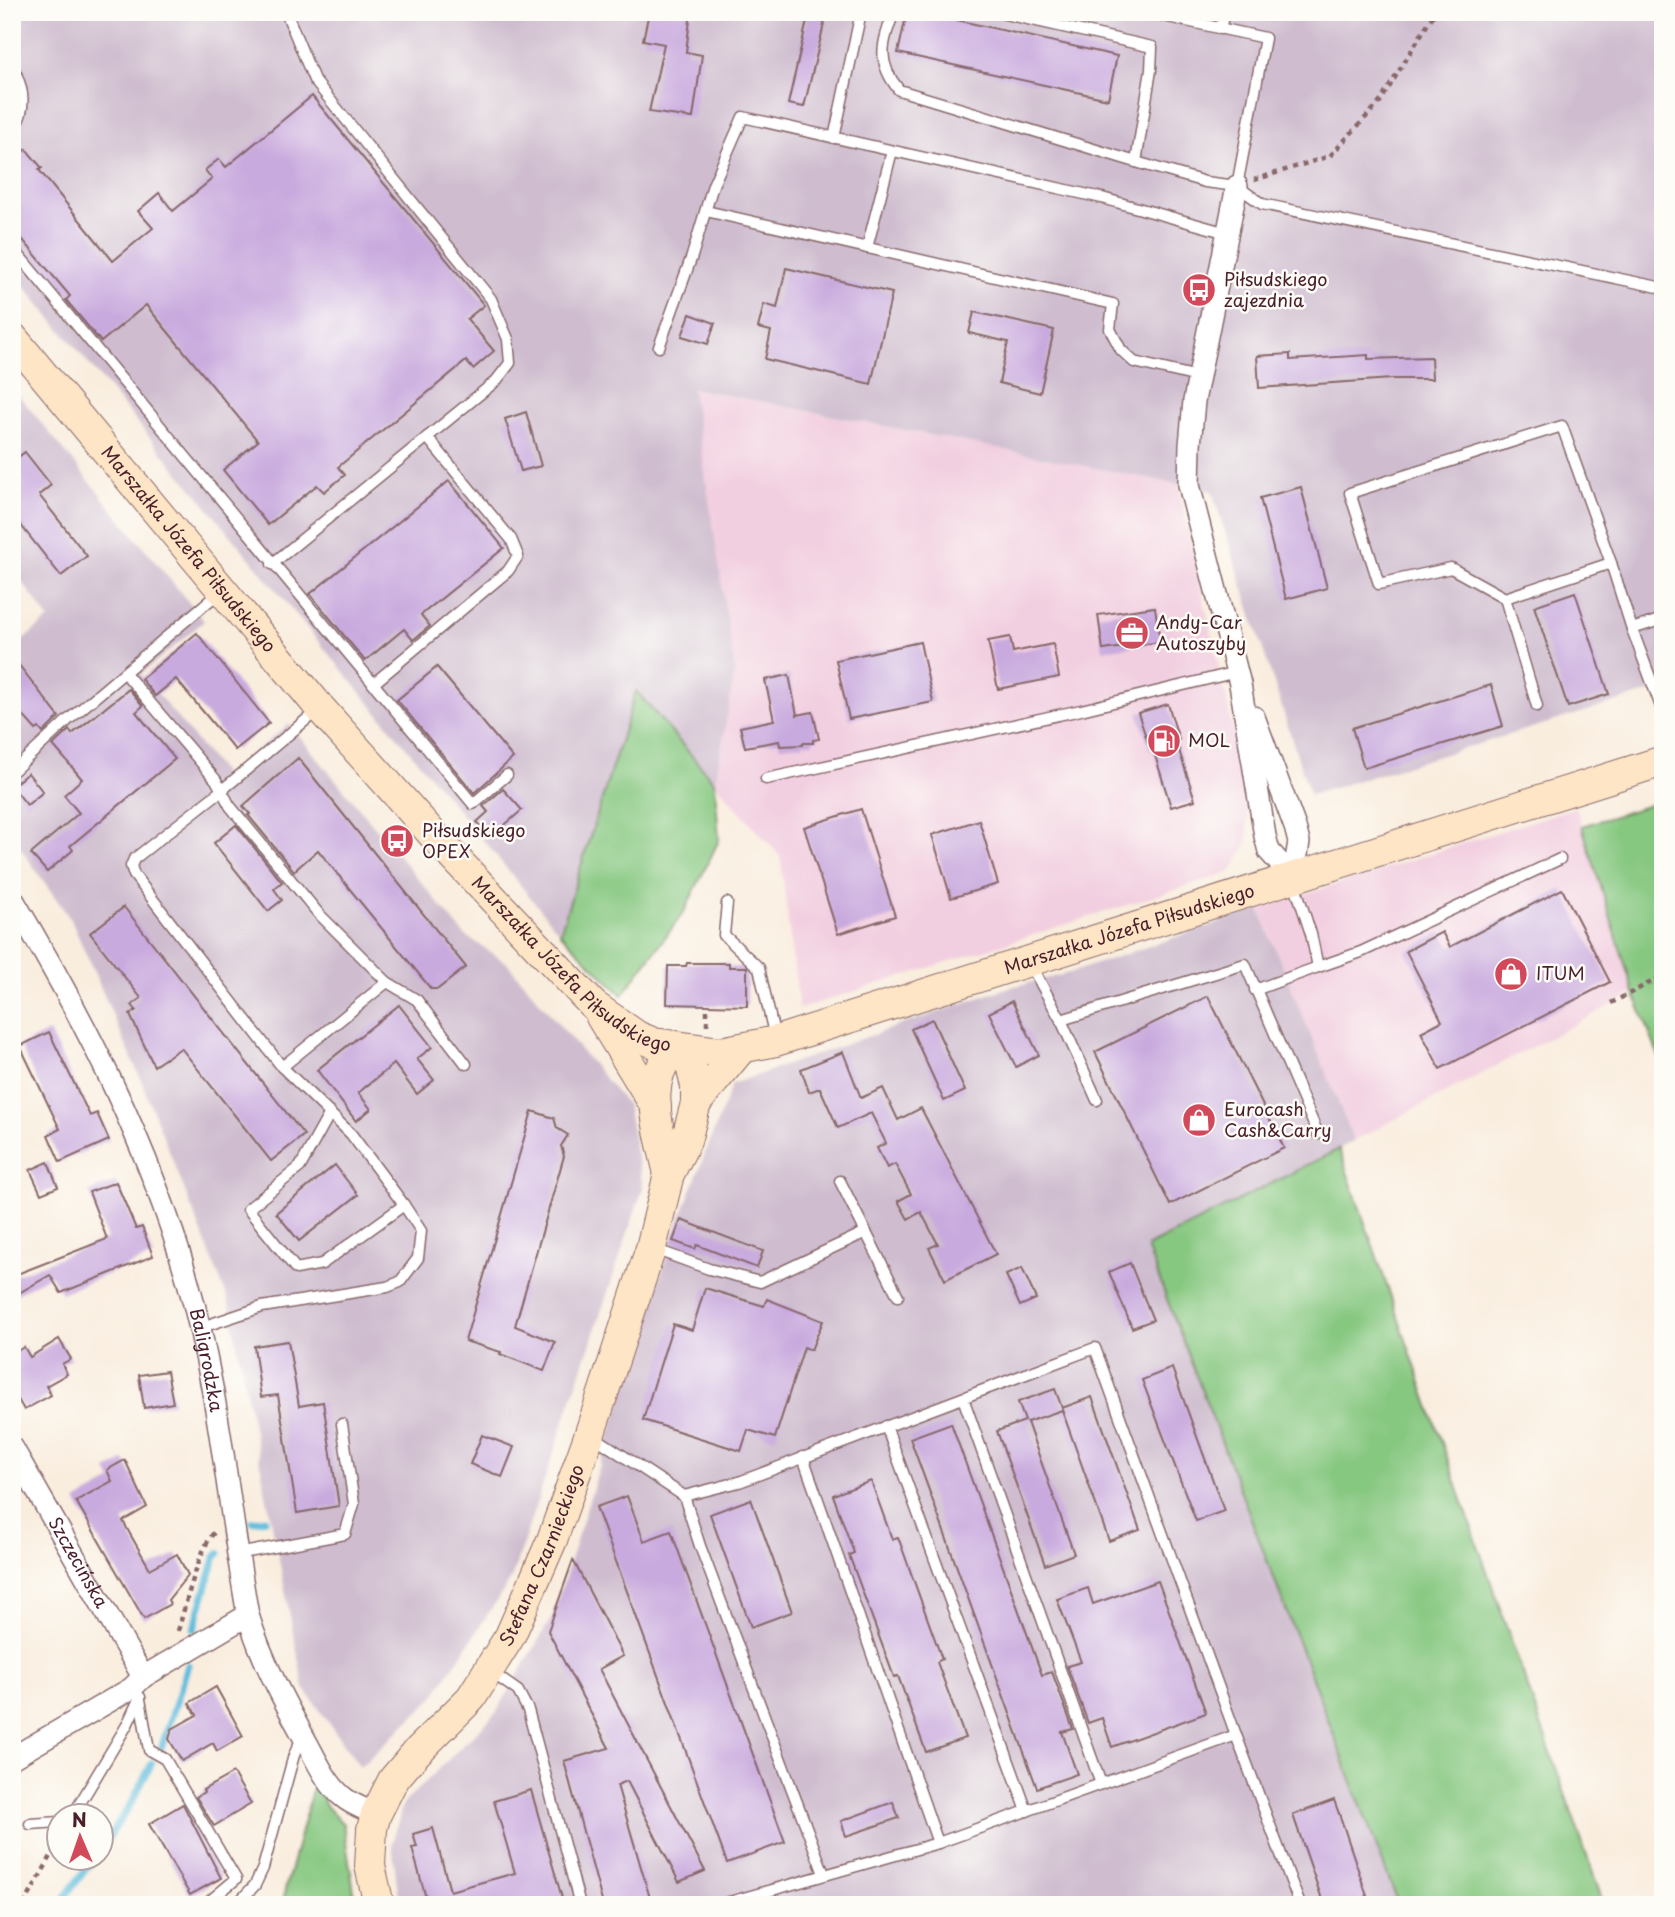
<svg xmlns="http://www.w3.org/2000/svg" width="1675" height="1917" viewBox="0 0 1675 1917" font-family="'Playpen Sans',sans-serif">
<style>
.built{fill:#f2cfe0}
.industrial{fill:#cfbdcf}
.green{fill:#87c881;stroke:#687456;stroke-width:2}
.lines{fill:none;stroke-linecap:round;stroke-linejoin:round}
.stream{stroke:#5fbddd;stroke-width:7}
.building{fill:#c9aade}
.lane-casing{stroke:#87676a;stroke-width:13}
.street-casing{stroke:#87676a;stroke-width:24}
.secondary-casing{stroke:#87676a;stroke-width:32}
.path{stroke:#87676a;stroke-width:4.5;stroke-dasharray:5 5;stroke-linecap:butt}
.lane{stroke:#fff;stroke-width:10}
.street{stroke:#fff;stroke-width:21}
.secondary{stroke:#fee5c5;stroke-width:30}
.labels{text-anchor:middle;stroke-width:5;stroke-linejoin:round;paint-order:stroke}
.poi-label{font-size:18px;fill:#4a1f2b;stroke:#fdfcf7;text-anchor:start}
.street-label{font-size:18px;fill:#4a1f2b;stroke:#fdfcf7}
</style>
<rect width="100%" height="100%" fill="#fdfcf7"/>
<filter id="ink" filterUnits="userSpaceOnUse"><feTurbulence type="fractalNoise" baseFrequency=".0143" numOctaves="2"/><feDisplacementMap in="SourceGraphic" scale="14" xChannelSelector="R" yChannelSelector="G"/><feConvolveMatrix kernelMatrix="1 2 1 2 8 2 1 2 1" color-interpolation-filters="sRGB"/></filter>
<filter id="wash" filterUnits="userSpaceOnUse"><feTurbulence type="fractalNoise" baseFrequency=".00686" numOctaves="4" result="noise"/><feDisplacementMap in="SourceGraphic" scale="28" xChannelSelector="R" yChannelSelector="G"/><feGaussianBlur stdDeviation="1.57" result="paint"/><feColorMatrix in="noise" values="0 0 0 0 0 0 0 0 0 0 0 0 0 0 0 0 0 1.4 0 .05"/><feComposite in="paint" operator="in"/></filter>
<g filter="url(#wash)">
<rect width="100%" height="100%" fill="#f9edde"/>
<g class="built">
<polygon points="691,388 1178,484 1248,797 1248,843 1231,872 799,1009 780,856 715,783 735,672"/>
<polygon points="1576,807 1634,993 1354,1141 1259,909"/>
</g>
<g class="industrial">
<polygon points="12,12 1663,12 1663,688 1310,795 1212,491 692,388 735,672 715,783 636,692 560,933 12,271"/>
<polygon points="12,387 204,621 141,674 225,776 289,724 465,935 507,963 627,1105 643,1188 511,1579 432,1699 360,1767 304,1688 228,1299 136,1068 71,920 12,836 12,649 49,619 12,568"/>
<polygon points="1259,909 1354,1141 1148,1247 1399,1905 402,1905 398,1891 392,1844 403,1804 496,1713 552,1617 670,1245 732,1084 1007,988 1070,973"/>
</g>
<g class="green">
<polygon points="636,691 715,783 719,840 684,912 622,995 560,933"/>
<polygon points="1663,801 1663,1067 1634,993 1582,826"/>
<polygon points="1339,1149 1604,1905 1399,1905 1147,1247"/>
<polygon points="314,1783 327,1807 343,1824 354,1892 359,1905 281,1905"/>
</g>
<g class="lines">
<g class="stream">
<polyline points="253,1521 265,1519"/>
<polyline points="194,1629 215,1558 219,1553"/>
<polyline points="162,1746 188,1665"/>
<polyline points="102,1848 132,1802 152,1763"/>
<polyline points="59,1905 95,1857"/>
</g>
</g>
<g id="blocks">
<g class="building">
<polygon points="649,12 691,12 686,52 702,55 693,118 649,112 664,44 643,40"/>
<polygon points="809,12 827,12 804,107 788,104"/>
<polygon points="907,12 921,12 1117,56 1108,99 898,53"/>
<polygon points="312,96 484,305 467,319 494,351 473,369 466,361 338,467 345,475 324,492 317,485 268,525 223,470 258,441 146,305 101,342 66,300 70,296 12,227 12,161 26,149 42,168 39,170 113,261 153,228 138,211 159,193 173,211 212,179 205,170 219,159 226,167"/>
<polygon points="786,268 892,293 871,384 765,359 771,331 758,328 764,304 777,308"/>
<polygon points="974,312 1054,330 1040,393 999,383 1008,342 969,333"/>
<polygon points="690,314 715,323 708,344 682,336"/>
<polygon points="1290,354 1290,360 1368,355 1368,359 1431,357 1432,379 1392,379 1259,388 1257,356"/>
<polygon points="526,412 541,466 521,471 505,419"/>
<polygon points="25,452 51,485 39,495 87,556 61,576 12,514 12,462"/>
<polygon points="449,481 504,548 421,615 430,626 413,640 404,629 365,661 310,594"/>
<polygon points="1301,487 1327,588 1286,599 1260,498"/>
<polygon points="1575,592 1609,694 1568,707 1534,606"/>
<polygon points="1155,607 1160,642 1103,650 1098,615"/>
<polygon points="197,633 269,723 235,750 176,679 155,696 141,679"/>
<polygon points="1010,637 1013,652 1053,644 1059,677 998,689 988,641"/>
<polygon points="920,642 933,702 849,719 836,660"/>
<polygon points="12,656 59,717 43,733 39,728 36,730 21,713 12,720"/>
<polygon points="437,667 513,758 474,793 397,700"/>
<polygon points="789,675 797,715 813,712 819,739 813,740 813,743 803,743 803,745 780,746 779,741 745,747 740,727 774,720 765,680"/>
<polygon points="1491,685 1503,726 1364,768 1352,728"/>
<polygon points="129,689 143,706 136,712 175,759 70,846 73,850 47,872 31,854 79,813 64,795 82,779 53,745 69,730 72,734"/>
<polygon points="1168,704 1179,740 1176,741 1195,800 1171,807 1153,749 1150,749 1138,713"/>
<polygon points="298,758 466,967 438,989 431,989 318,850 294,871 248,815 250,814 243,806"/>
<polygon points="28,773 43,792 27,805 12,786"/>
<polygon points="503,789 522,810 492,836 477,822 488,812 483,806"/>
<polygon points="861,809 895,916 838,934 804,827"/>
<polygon points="979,820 998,884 951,898 932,835"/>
<polygon points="236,825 282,882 274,889 282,900 268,911 214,843"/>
<polygon points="1562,889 1610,982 1440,1069 1421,1032 1442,1021 1406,951 1442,932 1450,947"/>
<polygon points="124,907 304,1135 271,1161 181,1048 154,1066 130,1015 136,1010 132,1005 141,998 90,933"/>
<polygon points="687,963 729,963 729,967 747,967 747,1006 667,1004 668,966 686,966"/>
<polygon points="1208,996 1284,1148 1170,1205 1095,1052"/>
<polygon points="1012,1001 1039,1055 1016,1067 989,1013"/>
<polygon points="399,1005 432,1047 417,1059 434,1080 417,1094 394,1064 358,1093 371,1109 356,1121 317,1070"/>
<polygon points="932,1019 965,1091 944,1101 911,1029"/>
<polygon points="49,1032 90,1116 97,1113 109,1140 60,1162 48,1135 60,1129 20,1046"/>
<polygon points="843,1052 861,1098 883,1088 898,1120 921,1108 996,1254 945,1280 929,1248 938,1244 921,1212 908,1219 898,1201 911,1194 895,1164 887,1168 877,1148 886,1143 871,1113 838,1128 820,1088 809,1092 801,1069"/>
<polygon points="532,1111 554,1118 557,1128 568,1135 561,1146 564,1156 515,1326 555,1342 544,1371 500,1354 501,1352 465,1341"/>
<polygon points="48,1162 58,1187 41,1194 30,1170"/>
<polygon points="335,1165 358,1195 299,1241 276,1213"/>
<polygon points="116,1182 136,1229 142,1227 153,1256 61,1293 50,1275 12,1297 12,1276 107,1239 89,1192"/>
<polygon points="681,1220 763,1251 757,1268 697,1245 695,1249 673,1241"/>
<polygon points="1130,1263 1153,1320 1132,1328 1109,1272"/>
<polygon points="1022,1268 1036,1299 1020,1306 1006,1275"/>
<polygon points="705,1288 764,1306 767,1299 823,1321 811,1350 804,1347 775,1438 748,1430 741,1451 643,1420 673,1324 692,1330"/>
<polygon points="59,1339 71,1359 62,1364 67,1374 46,1386 51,1395 24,1410 12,1389 12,1354 24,1347 30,1357"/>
<polygon points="288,1341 299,1406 323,1402 339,1506 297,1513 278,1395 261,1397 254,1346"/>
<polygon points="1172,1368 1224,1511 1196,1521 1142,1380"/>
<polygon points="167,1371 173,1403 144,1408 139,1375"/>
<polygon points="1055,1389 1062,1408 1092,1397 1140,1530 1109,1541 1062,1410 1027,1422 1074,1554 1045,1565 997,1431 1025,1421 1018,1402"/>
<polygon points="951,1423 1042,1675 1052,1672 1073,1729 1062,1732 1077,1774 1037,1788 910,1438"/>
<polygon points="482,1435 514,1447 502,1477 470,1464"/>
<polygon points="125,1460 147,1507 123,1521 130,1534 150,1569 177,1554 188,1575 168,1600 170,1604 144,1619 76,1501 112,1481 107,1470"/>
<polygon points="871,1481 892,1539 898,1537 942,1659 937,1662 965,1738 926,1752 898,1676 894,1677 849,1555 854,1553 833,1495"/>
<polygon points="627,1496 644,1541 671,1531 785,1842 727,1863 596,1507"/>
<polygon points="751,1499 792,1612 751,1627 710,1514"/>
<polygon points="573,1560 623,1656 599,1669 705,1871 679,1882 627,1781 617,1785 652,1905 603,1905 564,1761 609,1748 548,1631"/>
<polygon points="1158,1581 1206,1713 1112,1747 1102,1718 1088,1723 1067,1666 1081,1662 1057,1599 1088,1588 1093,1604"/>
<polygon points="216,1687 243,1736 217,1751 213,1743 182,1761 169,1739 172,1729 197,1715 189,1703"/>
<polygon points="233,1773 251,1804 214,1826 196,1797 204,1792 203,1790"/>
<polygon points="531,1790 564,1905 421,1905 420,1899 426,1898 412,1848 417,1847 413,1834 433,1828 450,1891 515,1873 494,1801"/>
<polygon points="1334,1800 1342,1822 1370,1905 1324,1905 1293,1815"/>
<polygon points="893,1802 899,1818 846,1836 841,1821"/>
<polygon points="183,1804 221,1878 190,1895 149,1824"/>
</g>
</g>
</g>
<g filter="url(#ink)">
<use href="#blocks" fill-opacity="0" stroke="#87676a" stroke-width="2"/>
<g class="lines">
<g class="lane-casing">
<g id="lane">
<path d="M894,12C882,44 876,62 899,90L1136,162"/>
<polyline points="996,12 1152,47 1151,70 1136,162 1205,182 1237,186 1262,204 1663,288"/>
<polyline points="1145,12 1265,38 1237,186"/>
<polyline points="1220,29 1224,12"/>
<path d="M12,65C24,89 28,109 12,132"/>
<polyline points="834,138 861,12"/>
<polyline points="706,211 1113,304 1110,329 1121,350 1134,362 1198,377"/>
<polyline points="12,247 473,804 507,775"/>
<polyline points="867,248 892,151"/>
<polyline points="659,347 692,256 713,185 743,117 1102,198 1227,233"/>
<polyline points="272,564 496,381 510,363 508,339 491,299 314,80 286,12"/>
<polyline points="1505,598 1611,563"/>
<polyline points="1632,629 1663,712"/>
<polyline points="125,673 216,780 230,806 318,913 387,982 282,1067"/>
<polyline points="373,684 508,571 518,556 511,539 427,437"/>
<polyline points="1537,706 1505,598 1451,568 1379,584 1350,493 1562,426 1611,563 1632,629 1663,619"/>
<polyline points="12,772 67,721 222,590"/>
<polyline points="766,779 1081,710 1237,672"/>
<polyline points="727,903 724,935 759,968 775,1038"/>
<polyline points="1030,964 1061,1020 1245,964 1318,1134"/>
<polyline points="1318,967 1361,952 1560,859"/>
<polyline points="387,982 417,1000 466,1064"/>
<polyline points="1255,990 1318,967 1311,934 1293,879"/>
<polyline points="1061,1020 1097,1100"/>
<polyline points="330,1113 300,1167 248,1209 296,1269 322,1264 404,1205"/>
<polyline points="840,1181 898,1296"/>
<polyline points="654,1249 709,1269 760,1282 866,1232"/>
<polyline points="199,1328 262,1307 387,1287 400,1282 418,1258 421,1231 404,1205 351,1134 282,1067 134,875 131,866 134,859 222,790 318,710"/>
<polyline points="963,1398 1101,1784"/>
<polyline points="886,1426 1027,1811"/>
<polyline points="593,1436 684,1496 739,1482 1095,1348 1236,1735 938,1843 719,1905"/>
<polyline points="803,1457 938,1843"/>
<polyline points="684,1496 700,1546 824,1874"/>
<polyline points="237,1554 345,1534 354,1504 342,1424"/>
<polyline points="491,1672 518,1691 528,1710 580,1905"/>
<polyline points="140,1699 149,1750 165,1759 236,1879 211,1900 214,1905"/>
<polyline points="1236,1735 1300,1905"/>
<polyline points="73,1815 127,1725 140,1697"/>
<polyline points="30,1824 60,1822"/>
<polyline points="236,1905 255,1885 263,1868 294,1755 303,1736"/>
</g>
</g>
<g class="street-casing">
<g id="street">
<polyline points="1237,186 1194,401 1190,445 1189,485 1240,684 1265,836 1269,851 1293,878"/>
<polyline points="1254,717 1295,827 1299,842 1293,878"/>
<path id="s1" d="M12,898C85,1020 149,1145 188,1282C219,1390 228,1505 248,1615C262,1661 284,1701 307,1743C317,1761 326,1783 343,1797C352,1805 365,1809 376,1814"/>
<path id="s2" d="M12,1447L143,1677L248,1615"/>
<polyline points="12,1758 132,1688 143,1677"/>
</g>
</g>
<g class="secondary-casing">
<g id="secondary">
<path id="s3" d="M12,337L320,708L437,839L593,1005L637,1036L654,1043L721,1052L776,1041L1663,761"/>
<polyline points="601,1017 656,1107"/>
<polyline points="696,1103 740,1050"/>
<path d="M669,1174C662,1141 645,1094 664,1063C668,1057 676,1052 681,1048"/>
<path id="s4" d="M379,1905L370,1866L372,1829L376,1814L393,1780L416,1753L471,1698L510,1636L552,1540L590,1433L651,1248L669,1174L686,1141L696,1103V1086L691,1066L681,1048"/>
</g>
</g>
<g class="path">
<polyline points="1254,180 1330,156 1380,102 1435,12"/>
<polyline points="1611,1003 1663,976"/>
<polyline points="707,1025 707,1005"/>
<path d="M178,1631C184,1611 200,1544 215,1532"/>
<polyline points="24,1905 60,1840"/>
</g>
<use href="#lane" class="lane"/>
<use href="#street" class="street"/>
<use href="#secondary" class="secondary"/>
</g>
</g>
<defs>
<g id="bus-disc" transform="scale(1.75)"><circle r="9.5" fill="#d1495b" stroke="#fdfcf7"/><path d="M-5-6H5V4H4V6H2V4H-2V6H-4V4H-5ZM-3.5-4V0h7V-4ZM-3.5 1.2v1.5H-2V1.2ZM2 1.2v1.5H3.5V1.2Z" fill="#fff"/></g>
<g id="office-disc" transform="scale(1.75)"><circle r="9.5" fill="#d1495b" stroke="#fdfcf7"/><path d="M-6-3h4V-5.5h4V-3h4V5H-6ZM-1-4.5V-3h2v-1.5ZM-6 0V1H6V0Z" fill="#fff"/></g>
<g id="fuel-disc" transform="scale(1.75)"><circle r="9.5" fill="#d1495b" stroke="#fdfcf7"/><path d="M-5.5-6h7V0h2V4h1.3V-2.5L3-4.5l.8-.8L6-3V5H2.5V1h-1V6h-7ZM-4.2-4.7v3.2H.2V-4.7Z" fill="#fff"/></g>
<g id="shop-disc" transform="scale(1.75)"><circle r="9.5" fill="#d1495b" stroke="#fdfcf7"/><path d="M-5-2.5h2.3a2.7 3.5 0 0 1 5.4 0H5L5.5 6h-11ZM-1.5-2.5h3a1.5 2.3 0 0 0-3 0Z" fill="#fff"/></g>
</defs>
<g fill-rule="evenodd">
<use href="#bus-disc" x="1199" y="290"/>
<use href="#office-disc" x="1132" y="633"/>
<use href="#fuel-disc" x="1164" y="741"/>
<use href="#bus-disc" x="397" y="841"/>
<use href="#shop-disc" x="1511" y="974"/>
<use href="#shop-disc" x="1199" y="1120"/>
</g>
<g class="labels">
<g class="poi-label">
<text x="1224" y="286">Piłsudskiego<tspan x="1224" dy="21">zajezdnia</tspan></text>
<text x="1156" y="629">Andy-Car<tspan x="1156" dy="21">Autoszyby</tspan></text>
<text x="1188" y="747">MOL</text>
<text x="422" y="837">Piłsudskiego<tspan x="422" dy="21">OPEX</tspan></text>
<text x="1536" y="980">ITUM</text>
<text x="1224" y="1116">Eurocash<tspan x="1224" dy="21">Cash&amp;Carry</tspan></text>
</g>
<g class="street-label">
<text dy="6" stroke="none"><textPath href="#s3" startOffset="276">Marszałka Józefa Piłsudskiego</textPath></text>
<text dy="6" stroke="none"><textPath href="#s3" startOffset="1452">Marszałka Józefa Piłsudskiego</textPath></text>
<text dy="6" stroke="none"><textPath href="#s3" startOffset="844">Marszałka Józefa Piłsudskiego</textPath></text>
<text dy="6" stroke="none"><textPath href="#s1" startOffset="504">Baligrodzka</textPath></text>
<text dy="6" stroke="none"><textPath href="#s4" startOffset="404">Stefana Czarnieckiego</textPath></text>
<text dy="6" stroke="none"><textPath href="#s2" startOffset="133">Szczecińska</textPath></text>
</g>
</g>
<rect width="1675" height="1917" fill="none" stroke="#fdfcf7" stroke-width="42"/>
<g transform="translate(80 1837) rotate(358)"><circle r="33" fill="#fdfcf7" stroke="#b5a4a5" stroke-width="2"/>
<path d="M0-5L12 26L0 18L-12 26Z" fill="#d1495b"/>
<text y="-10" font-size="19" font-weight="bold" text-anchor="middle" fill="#4a1f2b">N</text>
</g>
</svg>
